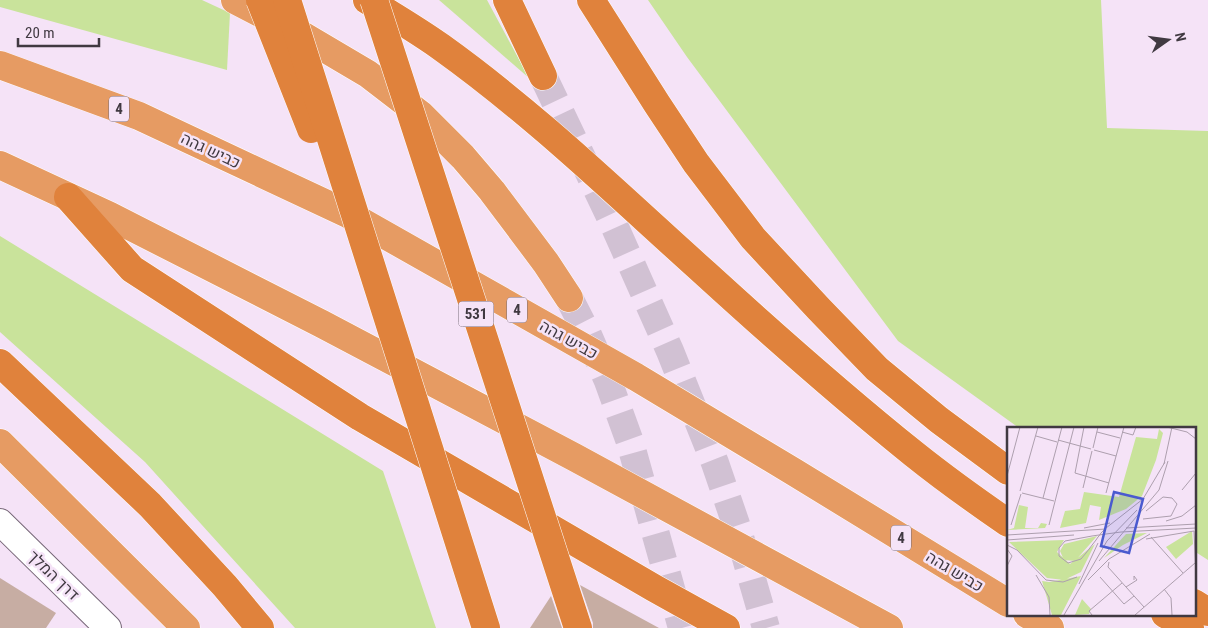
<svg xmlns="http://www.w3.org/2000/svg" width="1208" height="628" viewBox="0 0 1208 628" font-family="'Roboto Condensed',Heebo,sans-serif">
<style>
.green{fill:#c9e39b}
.building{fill:#c7ada3}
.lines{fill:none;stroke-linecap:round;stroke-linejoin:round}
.trunk-tunnel{stroke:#d1c1d3;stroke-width:28;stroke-dasharray:28 14;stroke-linecap:butt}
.motorway-tunnel{stroke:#d1c1d3;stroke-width:28;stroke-dasharray:28 14;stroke-linecap:butt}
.minor-casing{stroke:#766677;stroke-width:28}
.trunk-casing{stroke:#fff;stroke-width:29}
.motorway-casing{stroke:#fff;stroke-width:29}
.minor{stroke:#fff;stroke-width:26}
.trunk{stroke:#e69b63;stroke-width:28}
.motorway{stroke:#e0823c;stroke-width:28}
.motorway-bridge-casing{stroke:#fff;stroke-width:29;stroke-linecap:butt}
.motorway-bridge{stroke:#e0823c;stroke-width:28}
.labels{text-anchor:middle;stroke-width:5;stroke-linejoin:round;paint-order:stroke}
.shield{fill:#f5e3f7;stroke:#766c78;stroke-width:1}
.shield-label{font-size:15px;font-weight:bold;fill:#403941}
.street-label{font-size:16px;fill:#403941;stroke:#f5e3f7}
.inset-road{fill:none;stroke:#ad9fae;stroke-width:1}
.view{fill:#4a5acf;fill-opacity:0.15;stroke:#4a5acf;stroke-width:2.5}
.inset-edge{fill:none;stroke:#403941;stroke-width:2.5}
</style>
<rect width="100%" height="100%" fill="#f5e3f7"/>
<g class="green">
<polygon points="0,0 202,0 230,13 227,70 0,7"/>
<polygon points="439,0 487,0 529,78"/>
<polygon points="648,0 1101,0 1107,128 1208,131 1208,560 1194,551 1194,428 1019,428 898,341 687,57"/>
<polygon points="0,236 383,471 436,628 295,628 145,462 0,332"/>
</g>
<g class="building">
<polygon points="0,578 56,613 46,628 0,628"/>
<polygon points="580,585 659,628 593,628 593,623"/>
<polygon points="551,596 562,628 530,628"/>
</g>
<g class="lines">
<polyline class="trunk-tunnel" points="569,298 588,335 608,381 630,442 682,628"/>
<polyline class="motorway-tunnel" points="543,76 614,225 670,351 715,463 738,530 766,628"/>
<g class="minor-casing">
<polyline id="minor" points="0,522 108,628"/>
</g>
<g class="trunk-casing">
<g id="trunk">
<polyline points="235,0 302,35 368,74 420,114 463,157 492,191 546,263 569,298"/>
<polyline points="0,65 139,116 348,214 636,377 794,472 1008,603"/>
<polyline points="0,165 110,216 322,324 574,457 889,628"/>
<polyline points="0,443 186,628"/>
<polyline points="1027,614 1050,628"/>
</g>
</g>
<g class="motorway-casing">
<g id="motorway">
<path d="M367,0C392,15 417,30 441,47C536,115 620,197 706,274C774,336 843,397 914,454C944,478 976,501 1008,523"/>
<polyline points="507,0 543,76"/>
<polyline points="591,0 657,104 696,163 753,238 819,309 877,369 939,420 1008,471"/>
<polyline points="68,197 132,269 360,417 654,588 726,628"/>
<polyline points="0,363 150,505 225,586 260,628"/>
<polyline points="1194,603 1208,612"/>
<polyline points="1165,614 1190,628"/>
</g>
</g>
<use href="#minor" class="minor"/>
<use href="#trunk" class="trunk"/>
<use href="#motorway" class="motorway"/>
<g class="motorway-bridge-casing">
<g id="motorway-bridge">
<polyline points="260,0 311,129"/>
<polyline points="287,0 486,628"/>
<polyline points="374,0 578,628"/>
</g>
</g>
<use href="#motorway-bridge" class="motorway-bridge"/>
</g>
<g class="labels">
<g class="shield">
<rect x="109" y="96.5" width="20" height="25" rx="4"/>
<rect x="507" y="297.5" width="20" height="25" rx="4"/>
<rect x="458.5" y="301.5" width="35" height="25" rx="4"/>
<rect x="891" y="525.5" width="20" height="25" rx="4"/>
</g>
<g class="shield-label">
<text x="119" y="114">4</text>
<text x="517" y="315">4</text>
<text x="476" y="319">531</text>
<text x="901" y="543">4</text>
</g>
<g class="street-label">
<text transform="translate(211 150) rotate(25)" y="6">כביש גהה</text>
<text transform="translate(569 339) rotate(29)" y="6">כביש גהה</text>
<text transform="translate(955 571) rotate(31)" y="6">כביש גהה</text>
<text transform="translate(54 575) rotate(44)" y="6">דרך המלך</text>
</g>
</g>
<g transform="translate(1007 427)">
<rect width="189" height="189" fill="#f5e3f7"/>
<path d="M152,2L156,6L149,33L135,69L119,82L92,93L94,80L83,78L79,96L53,101L58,84L73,82L77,65L112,70L129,10L150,12ZM12,78L21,80L18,101H31L34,96L40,97L38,101L0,103L7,101ZM185,104L186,117L169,132L159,120ZM140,106L116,118L97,131L119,107ZM90,109L68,134L57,133L53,124L57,117ZM57,113L50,125L63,137L88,117L74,145L57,153L40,151L2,115ZM74,149L54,188H45L35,154L42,155ZM75,172L84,182L82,187L68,188Z" fill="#c9e39b"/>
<path class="inset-road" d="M77,0L68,46L102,56M160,0L180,5L189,12M90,5L113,11M115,5L126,8L129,0M29,9L50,15M51,13L84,22M86,21L91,0M87,23L109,29M157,37L165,0M0,49L13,0M76,61L85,24M175,63L189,46M13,64L31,0M15,66L47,74M99,66L117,0M36,71L55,0M136,92L164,89L170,77L165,71L156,70L139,84M159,94L175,89L189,78M4,98L14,67M42,98L67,0M77,101L103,96M119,101L189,97M114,105L99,107L85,109L58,114L52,121V129L61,136L74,132L79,126L89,113L91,110L92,109L94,106L99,101L136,72L158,35M114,105L189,101M0,108L99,102M144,110L176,146M139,112L187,104L189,150M0,113L67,108M0,118L10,123L39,153L56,155L70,150M0,122L5,129L0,139M92,134L152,63L161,34M102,135L101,140L137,180M29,148L42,170L43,188M93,150L117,177L127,169M81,153L102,132L143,107M72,157L91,116M119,160L130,153L127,149V153M157,162L164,171L165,188M57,188L100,114L130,83M85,188L82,184L115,156M128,188L188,136"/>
<path class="view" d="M107,65L136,72L122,126L94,119Z"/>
<rect width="189" height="189" class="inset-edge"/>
</g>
<g transform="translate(1168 40) rotate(76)" stroke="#f5e3f7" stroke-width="4" paint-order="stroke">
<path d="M0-4L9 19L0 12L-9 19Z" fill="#403941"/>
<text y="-8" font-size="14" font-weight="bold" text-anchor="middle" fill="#403941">N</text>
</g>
<path d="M18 38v8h81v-8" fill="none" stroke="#403941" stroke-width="2.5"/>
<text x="25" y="38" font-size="15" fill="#403941" stroke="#f5e3f7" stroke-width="4" paint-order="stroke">20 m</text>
</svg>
